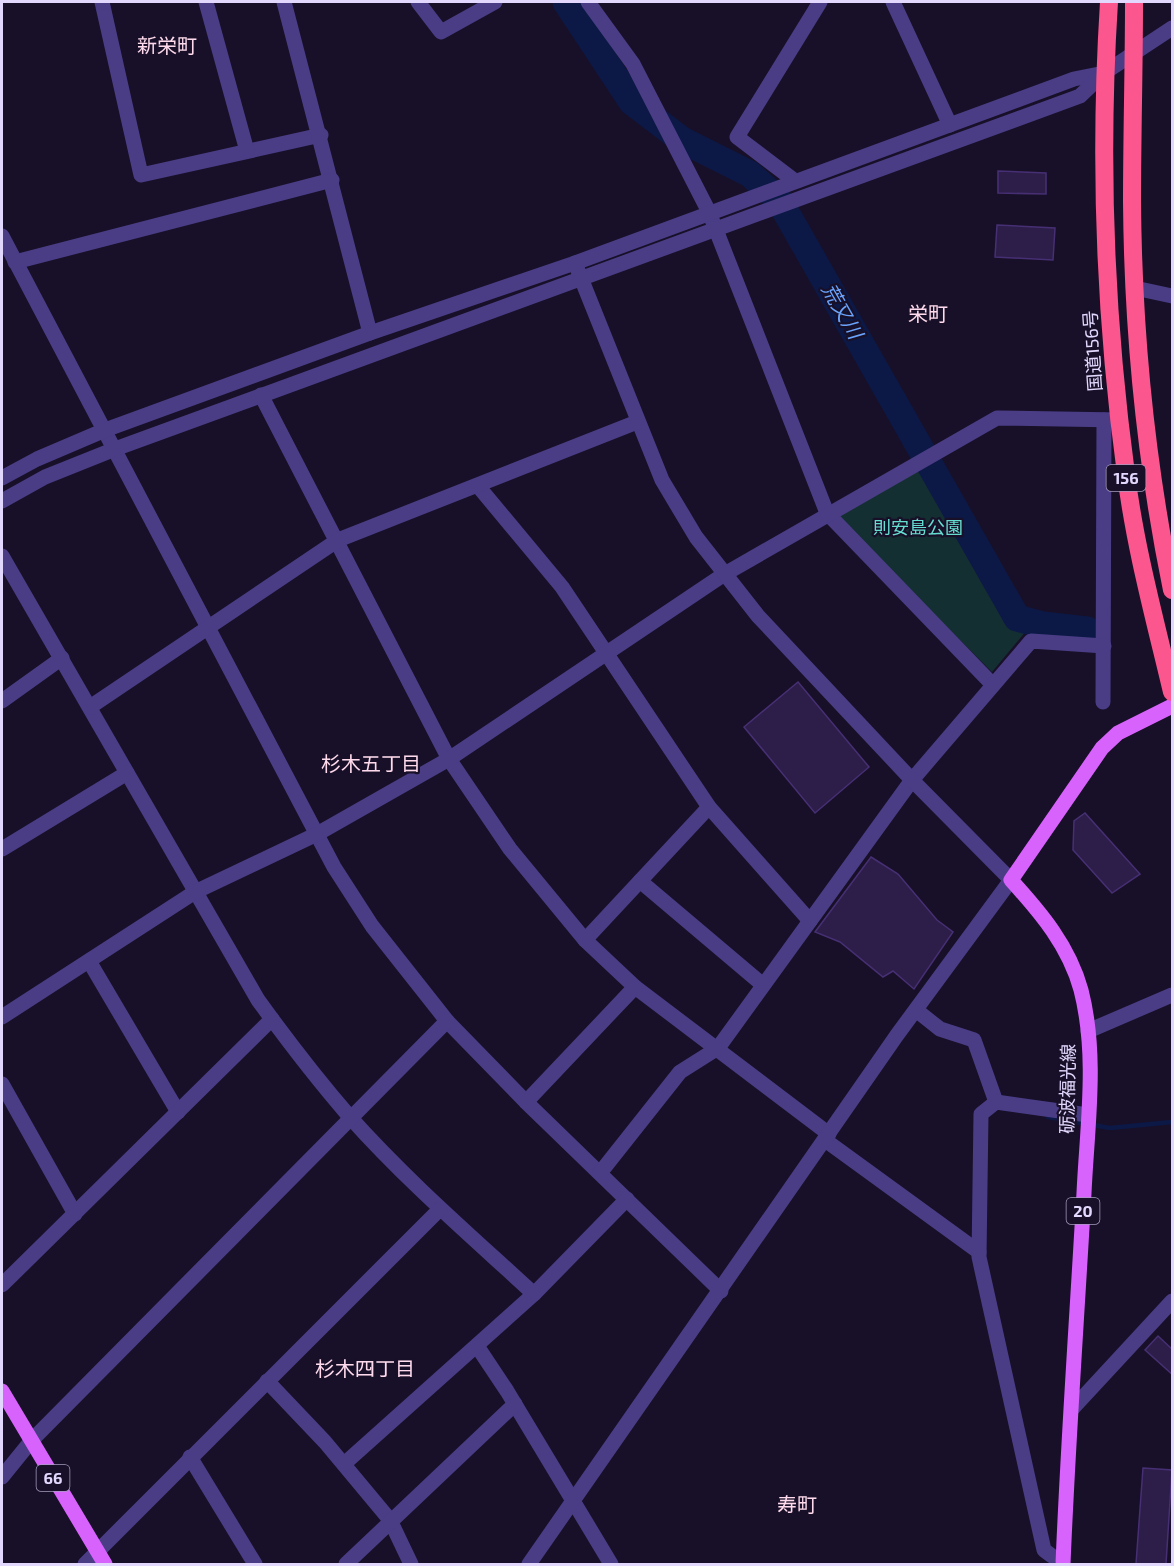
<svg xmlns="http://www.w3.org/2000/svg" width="1174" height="1566" viewBox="0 0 1174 1566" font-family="'Exo 2','Noto Sans JP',sans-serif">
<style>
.green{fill:#142f32}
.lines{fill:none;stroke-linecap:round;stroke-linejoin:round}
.stream{stroke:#0c1946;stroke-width:4.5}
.river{stroke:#0c1946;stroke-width:27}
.building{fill:#2c1d49;stroke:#472f74;stroke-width:1.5}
.minor{stroke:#4a3d86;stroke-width:15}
.major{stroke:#d862fc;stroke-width:15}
.highway{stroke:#fb568e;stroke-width:18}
.labels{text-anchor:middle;stroke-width:4.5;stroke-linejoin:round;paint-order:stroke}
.shield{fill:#181028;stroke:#a59cbe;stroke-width:1.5}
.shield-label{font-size:16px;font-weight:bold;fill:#e2d8fe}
.street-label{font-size:18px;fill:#e2d8fe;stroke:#181028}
.park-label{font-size:18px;fill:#65ded1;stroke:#181028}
.neighbourhood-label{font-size:20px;fill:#fedaec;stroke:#181028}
.water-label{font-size:20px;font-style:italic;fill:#69a3fc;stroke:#181028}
</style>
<rect width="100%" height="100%" fill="#181028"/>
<polygon class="green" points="936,458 1019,604 1037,618 992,672 834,514"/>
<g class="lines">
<polyline class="stream" points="1048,1117 1110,1128 1172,1122"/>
<polyline class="river" points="566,2 632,102 682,140 750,174 779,200 1017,618 1043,625 1087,630"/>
</g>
<g class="building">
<polygon points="998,171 1046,173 1046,194 998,193"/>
<polygon points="997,225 1055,228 1053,260 995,257"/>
<polygon points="798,682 869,767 815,813 744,727"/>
<polygon points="1085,813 1140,874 1112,893 1073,850 1074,821"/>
<polygon points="871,857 898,874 937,920 953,932 914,989 893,971 883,977 840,942 815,932"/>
<polygon points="1158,1336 1173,1350 1173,1375 1145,1350"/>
<polygon points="1143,1468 1172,1470 1166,1564 1136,1564"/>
</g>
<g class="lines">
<g class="minor">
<polyline points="102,2 141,175 321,135"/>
<polyline points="206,2 247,151"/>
<polyline points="284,2 370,333"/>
<polyline points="418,2 441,32 495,2"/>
<polyline points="588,2 633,64 709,212 827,513 993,685"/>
<polyline points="893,2 950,125"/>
<polyline points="795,181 737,137 820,2"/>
<polyline points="2,236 334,867 372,926 447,1021 526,1102 721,1291"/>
<polyline points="15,262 332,180"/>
<polyline points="1135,288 1172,296"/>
<polyline points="261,395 449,759 510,849 585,940 635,987 829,1134"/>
<polyline points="2,478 37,459 105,430 370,333 575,263 1074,79 1104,73"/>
<polyline points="478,486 562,587 709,807 810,921"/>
<polyline points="2,501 45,477 115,449 1080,96 1104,73 1172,28"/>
<path d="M2,556L258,1000C287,1040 317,1079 349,1116C406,1180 471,1236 534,1294"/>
<polyline points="2,701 62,658"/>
<polyline points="1103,702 1104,420"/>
<polyline points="90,707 338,540 637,422"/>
<polyline points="2,849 127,773"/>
<polyline points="640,881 763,985"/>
<polyline points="585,940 709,807"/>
<polyline points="89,961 178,1112"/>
<polyline points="916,1010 940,1029 974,1040 996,1102"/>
<polyline points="2,1017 195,892 317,834 449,759 723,575 997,418 1120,420"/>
<polyline points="1088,1031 1172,995"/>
<polyline points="2,1084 75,1214"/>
<polyline points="526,1102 635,987"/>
<polyline points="825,1140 979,1252"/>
<polyline points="600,1173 680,1072 718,1048 912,780 1031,641 1104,646"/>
<polyline points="2,1285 272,1019"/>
<polyline points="477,1346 507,1391 611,1564"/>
<polyline points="267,1381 325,1442 390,1520 411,1564"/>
<polyline points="1073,1408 1172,1301"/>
<polyline points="190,1457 255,1564"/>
<polyline points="344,1464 534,1294 627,1199"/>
<polyline points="2,1477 32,1440 447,1021"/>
<polyline points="1052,1556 1044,1550 979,1257 981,1114 996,1102 1088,1115"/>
<polyline points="85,1564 440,1209"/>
<polyline points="346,1564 515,1404"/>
<polyline points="529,1564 897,1035 1011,880 912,780 758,616 696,537 662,480 575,263"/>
</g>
<g class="major">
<polyline points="2,1391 105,1564"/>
<path d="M1063,1564C1068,1441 1077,1317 1084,1193C1087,1127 1098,1056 1081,990C1069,946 1041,913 1011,880L1102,748L1118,733L1172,706"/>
</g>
<g class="highway">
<path d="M1109,2C1099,158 1105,318 1126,474C1135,547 1155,620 1172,692"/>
<path d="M1134,2C1134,68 1132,135 1132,202C1133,331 1146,463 1172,590"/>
</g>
</g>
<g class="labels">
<g class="shield">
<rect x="1106.5" y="465" width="39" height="26" rx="4.5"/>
<rect x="1066.5" y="1198" width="33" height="26" rx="4.5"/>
<rect x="36.5" y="1465" width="33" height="26" rx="4.5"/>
</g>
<g class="shield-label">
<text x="1126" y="484">156</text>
<text x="1083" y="1217">20</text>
<text x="53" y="1484">66</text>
</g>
<g class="street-label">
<text transform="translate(1093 351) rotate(-94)" y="6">国道156号</text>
<text transform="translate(1068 1089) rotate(-89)" y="6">砺波福光線</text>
</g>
<g class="park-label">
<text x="918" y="534">則安島公園</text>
</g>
<g class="neighbourhood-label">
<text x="167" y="53">新栄町</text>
<text x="928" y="321">栄町</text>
<text x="371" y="771">杉木五丁目</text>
<text x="365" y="1376">杉木四丁目</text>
<text x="797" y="1512">寿町</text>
</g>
<g class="water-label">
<text transform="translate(842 311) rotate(60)" y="7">荒又川</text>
</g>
</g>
<rect width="1174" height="1566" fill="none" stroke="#e2d8fe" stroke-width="6"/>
</svg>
